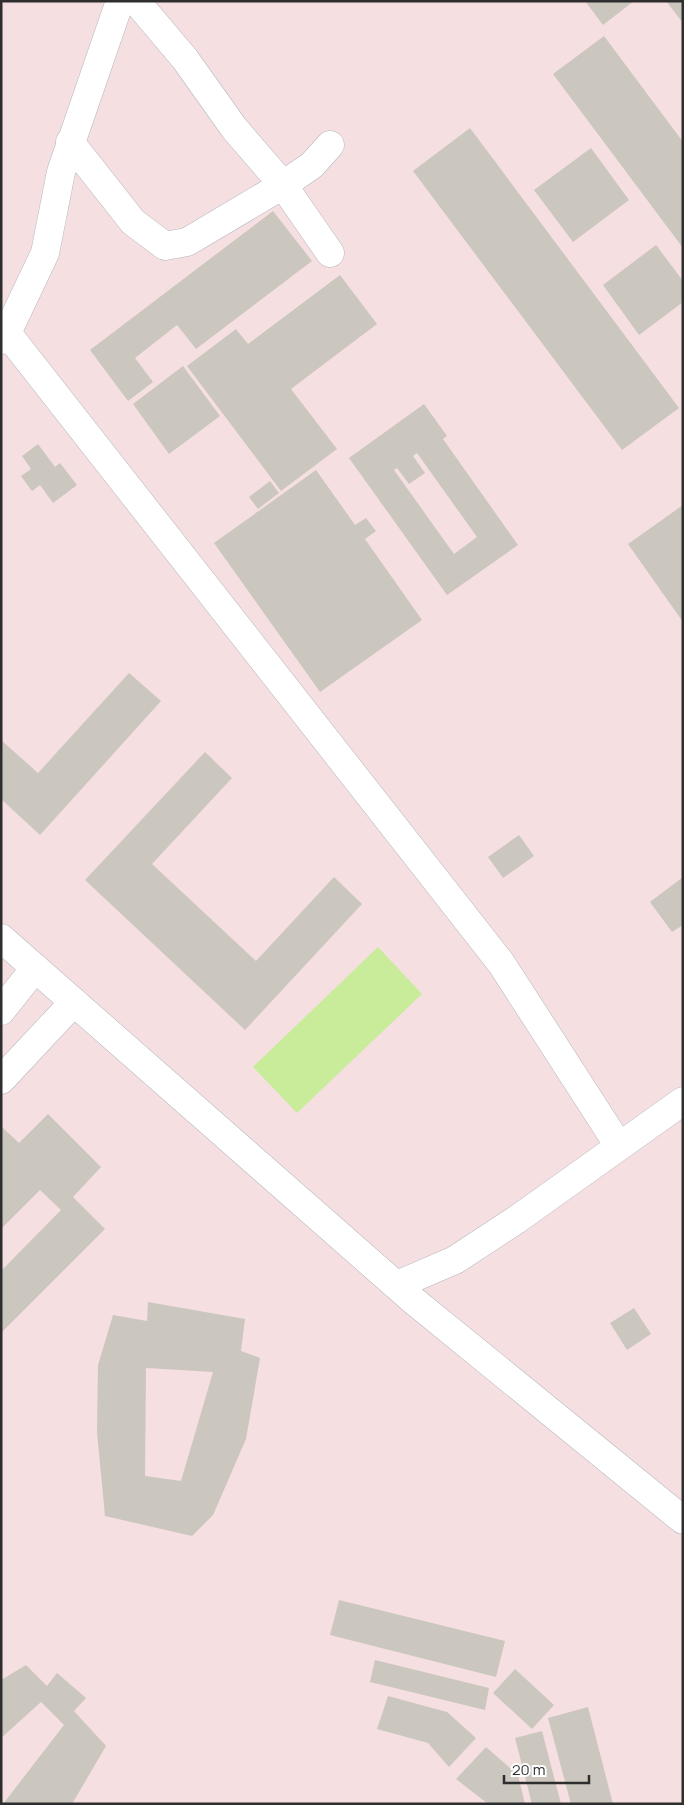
<svg xmlns="http://www.w3.org/2000/svg" width="684" height="1805" viewBox="0 0 684 1805" font-family="Manrope,sans-serif">
<style>
.medical{fill:#f5dfe0}
.pitch{fill:#c9ec9a}
.building{fill:#cbc7bf;fill-rule:evenodd}
.lines{fill:none;stroke-linecap:round;stroke-linejoin:round}
.street-casing{stroke:#b4b7c1;stroke-width:29}
.street{stroke:#fff;stroke-width:28}
</style>
<rect width="100%" height="100%" fill="#efe9e1"/>
<rect class="medical" x="1" y="1" width="682" height="1803"/>
<polygon class="pitch" points="378,947 422,994 297,1113 253,1067"/>
<g class="building">
<polygon points="585,1 634,1 603,25"/>
<polygon points="666,1 683,1 683,23"/>
<polygon points="604,36 683,142 683,248 553,74"/>
<polygon points="470,128 679,408 622,450 413,171"/>
<polygon points="591,148 629,200 573,242 534,190"/>
<polygon points="273,211 312,261 196,349 177,325 135,358 153,382 128,401 90,350"/>
<polygon points="656,245 683,281 683,302 639,335 603,285"/>
<polygon points="340,275 377,324 291,389 337,449 281,491 187,366 236,329 248,344"/>
<polygon points="183,366 220,416 169,454 133,404"/>
<path d="M424,404L447,436L443,439L518,545L447,595L349,458ZM417,453L477,537L454,554L394,470L397,468L409,484L425,473L413,456Z"/>
<polygon points="38,444 55,467 60,463 77,485 53,503 40,485 32,491 21,476 31,469 22,456"/>
<polygon points="316,470 355,525 366,518 376,531 365,539 422,620 320,692 214,543"/>
<polygon points="270,481 279,493 258,509 249,497"/>
<polygon points="683,505 683,622 628,544"/>
<polygon points="129,673 161,701 40,835 1,799 1,740 38,773"/>
<polygon points="205,752 232,778 152,864 256,961 334,877 362,904 245,1030 85,880"/>
<polygon points="519,835 534,856 503,878 488,857"/>
<polygon points="683,877 683,925 672,932 650,902"/>
<polygon points="48,1114 101,1167 73,1197 105,1229 1,1333 1,1271 61,1210 40,1190 1,1229 1,1128 2,1127 19,1143"/>
<path d="M148,1302L245,1319L241,1351L260,1358L246,1439L213,1515L192,1536L105,1516L97,1432L98,1365L113,1315L147,1321ZM146,1368L213,1372L181,1481L145,1476Z"/>
<polygon points="634,1308 651,1334 627,1350 610,1323"/>
<polygon points="339,1600 505,1641 496,1677 330,1635"/>
<polygon points="375,1660 489,1688 485,1710 370,1682"/>
<polygon points="26,1665 47,1686 57,1673 86,1698 74,1711 106,1746 72,1804 3,1804 64,1725 41,1702 1,1738 1,1680"/>
<polygon points="515,1669 554,1705 532,1729 493,1693"/>
<polygon points="388,1696 447,1712 476,1738 449,1767 428,1743 377,1729"/>
<polygon points="588,1707 613,1804 571,1804 548,1718"/>
<polygon points="542,1731 561,1804 532,1804 515,1738"/>
<polygon points="486,1747 518,1775 525,1804 488,1804 456,1779"/>
</g>
<g class="lines">
<g class="street-casing">
<g id="street">
<polyline points="136,1 185,59 234,128 283,185 330,253"/>
<polyline points="70,142 133,222 165,246 187,242 283,185 312,165 330,145"/>
<polyline points="7,333 501,963 619,1146"/>
<polyline points="1,340 7,333 45,253 61,172 120,1"/>
<polyline points="1,938 414,1301 683,1520"/>
<polyline points="1,1011 35,968"/>
<polyline points="1,1080 74,1002"/>
<polyline points="397,1285 455,1260 516,1220 683,1101"/>
</g>
</g>
<use href="#street" class="street"/>
</g>
<rect width="684" height="1805" fill="none" stroke="#2e2e2e" stroke-width="5"/>
<path d="M504 1775v8h85v-8" fill="none" stroke="#2e2e2e" stroke-width="2.5"/>
<text x="512" y="1775" font-size="15" fill="#2e2e2e" stroke="#ffffff" stroke-width="4" paint-order="stroke">20 m</text>
</svg>
